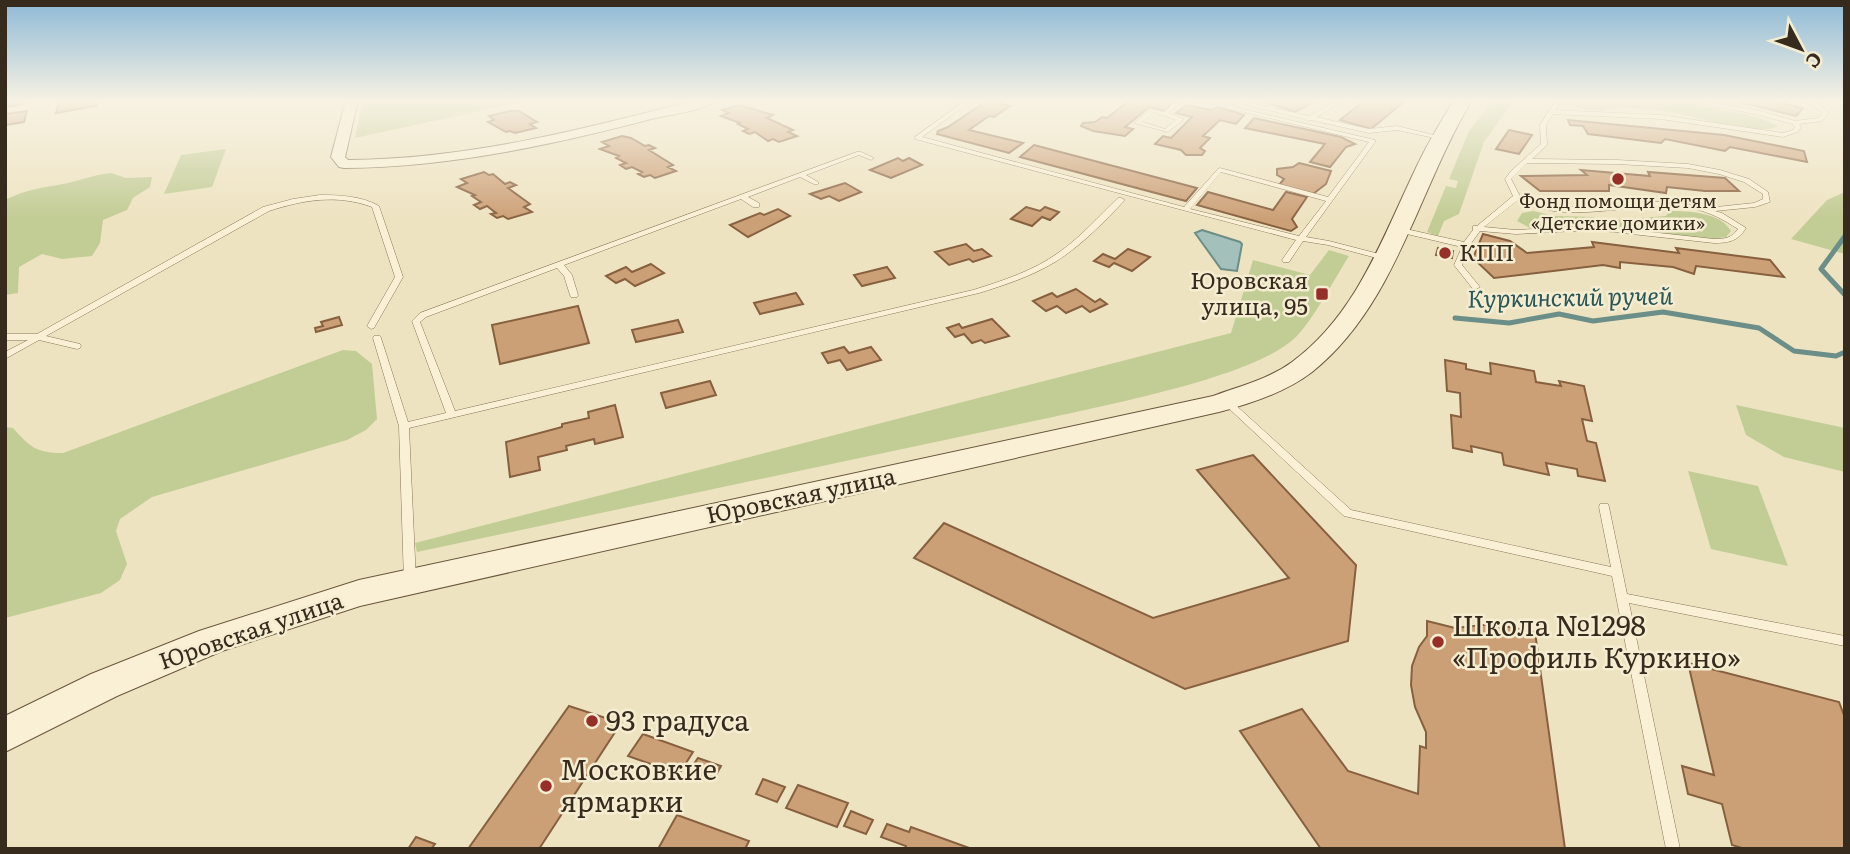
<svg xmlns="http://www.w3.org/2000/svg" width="1850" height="854" viewBox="0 0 1850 854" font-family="Literata,serif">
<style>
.green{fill:#c2cc95}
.water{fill:#a4c0ba;stroke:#6b8e88;stroke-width:2}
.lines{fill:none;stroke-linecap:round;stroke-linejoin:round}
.stream{stroke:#6b8e88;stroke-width:5}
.building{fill:#cca077;stroke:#87603f;stroke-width:2}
.lane-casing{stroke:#887559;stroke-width:1}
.street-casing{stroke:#887559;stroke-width:2}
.secondary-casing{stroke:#69563c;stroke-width:2}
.lane{fill:#f9f0d5;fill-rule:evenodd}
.street{fill:#f9f0d5;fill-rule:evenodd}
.secondary{fill:#f9f0d5;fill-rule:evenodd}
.poi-dot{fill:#972f29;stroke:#f5edd1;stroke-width:2.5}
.labels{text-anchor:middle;stroke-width:5;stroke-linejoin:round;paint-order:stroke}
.far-poi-label{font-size:19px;fill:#372b1d;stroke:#f5edd1}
.poi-label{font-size:23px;fill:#372b1d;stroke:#f5edd1;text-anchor:start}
.street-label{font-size:23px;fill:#372b1d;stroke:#f5edd1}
.water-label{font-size:24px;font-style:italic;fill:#2c5757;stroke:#f5edd1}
.near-poi-label{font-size:28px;fill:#372b1d;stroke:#f5edd1;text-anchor:start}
</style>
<rect width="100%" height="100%" fill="#eee3c1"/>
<g class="green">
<polygon points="363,100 529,100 355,138"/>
<polygon points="1494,100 1514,100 1484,142 1459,214 1444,221 1438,236 1427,232 1446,186 1456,188 1458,181 1449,179 1469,131"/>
<path d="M1573,100H1669L1758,117L1778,126C1761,137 1700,118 1677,113C1658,109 1637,109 1617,107C1603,112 1581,112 1569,103Z"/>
<polygon points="226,149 212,187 164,194 181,155"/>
<path d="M111,173L126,178L152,177L150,187L133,198L127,210L103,220L100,243L92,256L62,259L42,254L19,267L18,293L5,295V200C23,191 38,188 58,185C76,182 91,175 111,173Z"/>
<polygon points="1845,192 1845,254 1791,239 1827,200"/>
<path d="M1533,211L1556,216L1593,217L1604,221L1666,216L1669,211C1688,211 1720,212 1731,231L1726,237L1711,239L1611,227L1532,229L1517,221L1522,213Z"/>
<path d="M1329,250L1349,256C1335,278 1313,320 1296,337C1257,376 1110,404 1053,417L417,552L415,543L1231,333L1253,260L1310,275Z"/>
<path d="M343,350L356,351L372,364L377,419L366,430L347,440L152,497L120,519L116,531L127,564L120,580L101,593L5,618V427L13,428C30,447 36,453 63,453Z"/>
<polygon points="1736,405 1845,428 1845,472 1784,457 1746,435"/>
<polygon points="1688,471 1758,486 1788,566 1711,549"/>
</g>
<polygon class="water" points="1202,230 1240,242 1242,244 1237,271 1221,269 1195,233"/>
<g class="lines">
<g class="stream">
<polyline points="1845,236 1821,269 1845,295"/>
<polyline points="1455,318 1509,323 1559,314 1593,321 1663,312 1759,328 1794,351 1836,356 1845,352"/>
</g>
</g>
<g class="building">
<polygon points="5,100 24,100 23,104 5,107"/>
<polygon points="60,100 97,100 96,106 56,113"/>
<polygon points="988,100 1010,106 994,117 989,116 969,130 1023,143 1009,153 937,134 938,131 948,127"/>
<polygon points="1130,100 1175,102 1165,111 1149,107 1125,127 1133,129 1125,136 1093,131 1081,126 1083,123 1095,122 1102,117 1107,118"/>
<polygon points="1265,100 1317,100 1295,112 1263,101"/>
<polygon points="1365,100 1406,100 1371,129 1340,120"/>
<polygon points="1732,100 1769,100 1803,108 1796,116"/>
<polygon points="739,105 773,115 767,118 793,130 788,132 797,136 779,142 773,139 768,141 755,132 749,134 743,131 748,129 738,124 740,123 721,116 729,113 722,110"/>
<polygon points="1186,105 1211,110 1218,107 1244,115 1236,124 1220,120 1203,136 1210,138 1200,148 1205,151 1202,155 1186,155 1181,150 1155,144 1163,136 1171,138 1192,117 1176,113"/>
<polygon points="27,111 24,122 5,125 5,114"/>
<polygon points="510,111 519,111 537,122 530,124 536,128 515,133 510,131 506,132 488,122 494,120 489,116"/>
<polygon points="1254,118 1341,137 1355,144 1346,147 1330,167 1310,162 1325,144 1245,128"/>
<polygon points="1568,120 1724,135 1804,151 1807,162 1730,147 1725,151 1665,139 1661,143 1588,134 1583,126 1570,125"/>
<polygon points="1509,130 1532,135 1519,154 1496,149"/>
<polygon points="622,136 631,138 645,146 649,145 655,148 649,150 673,165 668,167 676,171 655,178 650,175 644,177 638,174 642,172 632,167 626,169 620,165 626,163 616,158 619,156 600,149 609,146 602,142"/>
<polygon points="1034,145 1197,188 1186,201 1020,157"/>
<polygon points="898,158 903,161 909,158 922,165 891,178 870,170"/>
<polygon points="1299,163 1331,171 1326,184 1313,194 1279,185 1284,179 1277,175 1277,169 1293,167"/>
<polygon points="1581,170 1650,176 1648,172 1725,178 1739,191 1705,191 1667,187 1666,193 1609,185 1609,191 1540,191 1521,176 1587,175"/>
<polygon points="484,172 489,175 493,174 505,184 510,182 516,185 508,188 530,204 524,207 532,212 508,219 503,216 497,218 491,214 496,213 487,206 480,209 474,205 481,202 472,196 475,195 457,187 467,183 461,179"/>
<polygon points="845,183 861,192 839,201 829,196 821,199 810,194"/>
<polygon points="1208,192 1273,210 1286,192 1307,197 1292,219 1297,227 1291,231 1197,205"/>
<polygon points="1026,207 1040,211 1045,207 1059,212 1050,220 1042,217 1032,226 1011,219"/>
<polygon points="778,209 790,216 748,237 730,225 760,213 764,215"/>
<polygon points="1483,234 1510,241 1527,253 1594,247 1592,242 1679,253 1676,248 1770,260 1784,277 1696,266 1694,274 1673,267 1620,262 1620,268 1603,265 1494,278 1473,258"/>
<polygon points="966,244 974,251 982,249 991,256 973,262 969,259 949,265 935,252"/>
<polygon points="1438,248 1453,251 1452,258 1436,255"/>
<polygon points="1128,249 1150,257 1132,271 1114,263 1109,267 1094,261 1103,254 1115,259"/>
<polygon points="651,264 664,273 635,286 625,279 616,283 606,276 626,267 632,272"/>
<polygon points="887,267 895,278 862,286 854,275"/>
<polygon points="1076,289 1095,302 1100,299 1107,304 1090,312 1082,306 1066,313 1057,306 1046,311 1033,301 1052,293 1057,297"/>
<polygon points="796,293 803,304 760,314 754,303"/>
<polygon points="578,306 589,343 500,364 492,325"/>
<polygon points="339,317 342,325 316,332 315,328 323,326 321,322"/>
<polygon points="992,319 1009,336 985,343 981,340 972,343 964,334 955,337 947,328 959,324 962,328"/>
<polygon points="678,320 683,332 636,342 632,330"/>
<polygon points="844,347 849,353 871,347 881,360 847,370 840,360 828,363 822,353"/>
<polygon points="1445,360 1466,364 1466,369 1491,374 1490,363 1534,371 1536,382 1561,386 1559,381 1584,386 1592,421 1582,419 1587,441 1596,443 1605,481 1578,476 1577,469 1546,463 1549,475 1504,465 1502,453 1471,446 1472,452 1453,448 1451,415 1461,417 1460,393 1447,391"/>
<polygon points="710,381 716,395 666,408 661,393"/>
<polygon points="615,405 623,437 595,444 594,439 566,446 567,450 538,457 540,470 510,477 506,442 562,427 562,424 589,418 588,412"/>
<polygon points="1253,455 1356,565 1348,641 1185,689 914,558 944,523 1153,618 1289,578 1197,470"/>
<polygon points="1427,621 1455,628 1493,624 1535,632 1565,849 1321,849 1240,731 1302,709 1348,771 1418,794 1420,746 1426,748 1426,732 1415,707 1411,685 1412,666 1419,647 1427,636"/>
<polygon points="1688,663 1839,702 1845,718 1845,849 1745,849 1732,845 1722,804 1688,794 1682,766 1714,775"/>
<polygon points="569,706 621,723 539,849 468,849"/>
<polygon points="643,734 693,752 679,774 628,756"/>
<polygon points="698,758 721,766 713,780 689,771"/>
<polygon points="763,779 785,787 777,802 756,794"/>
<polygon points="798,785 848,803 837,827 786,808"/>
<polygon points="851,811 873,820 866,834 844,826"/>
<polygon points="677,815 749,841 745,849 658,849"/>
<polygon points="887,824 909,832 911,827 972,849 905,849 906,846 881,837"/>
<polygon points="416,837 435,844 431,849 408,849"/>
</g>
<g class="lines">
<g class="lane-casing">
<g id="lane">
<path d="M966,100H973L922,137L1184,207L1218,169L1220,168L1328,197L1369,142L1194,100H1204L1375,140V142L1306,237L1329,241L1387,256L1388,258L1384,260L1328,245L1303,241L1289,262H1283L1282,260L1296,240L915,139V137ZM1221,172L1326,201L1299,236L1190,209Z"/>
<path d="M1177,100H1183L1169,113L1184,119L1168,132L1134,123L1151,109L1164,112ZM1154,112L1176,120L1165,129L1142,122Z"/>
<polygon points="1227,100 1238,100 1309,116 1338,100 1345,100 1316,117 1369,129 1397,126 1442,137 1439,139 1397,130 1369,133 1311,120 1308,121 1305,119"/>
<path d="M1556,100H1562L1555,110L1661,115L1783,133L1793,130L1795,127L1793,124L1759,115L1686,100H1698L1760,111L1795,121L1818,118L1823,113L1817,108L1800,100C1812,100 1821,105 1829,113L1822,121L1799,124L1801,127L1798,132L1783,137L1661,119L1553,114L1546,125L1547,145L1532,159L1617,160L1688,164L1720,170L1749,179L1768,192L1770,202L1755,207L1715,211L1722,213L1746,228C1738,241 1729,243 1714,243L1595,230L1516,234L1480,231L1472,242L1462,265L1480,287L1476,289H1473L1454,265L1462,247L1394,231V227H1397L1464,242L1473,230V226H1477L1513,196L1505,179L1511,171L1541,144L1540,125ZM1527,163L1617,164L1688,168L1719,174L1744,182L1763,194V199L1754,203L1707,208L1675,202H1652L1583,207L1554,206L1520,196L1511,179ZM1518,200C1530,204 1541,209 1554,211C1600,217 1647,200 1694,209C1710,212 1724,220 1738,229C1732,238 1725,239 1714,239L1595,226L1516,230L1484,227Z"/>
<path d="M857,152H861L874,158L871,160L859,155L806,175L818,182V184H814L800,177L748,197L759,203V207H753L741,199L564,265L572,275L578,295L577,297H571L570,295L564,276L557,268L426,317L420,322L455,411L973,290C1002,281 1033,271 1058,253C1080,238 1098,217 1118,198H1121L1125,200C1104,222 1081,246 1055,262C1032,276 1005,285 979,293L409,428L416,581L414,584L410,585L406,584L404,581L399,426L373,338L374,336H380L381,338L408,422L446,413L412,321L420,313Z"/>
<path d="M320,195C340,195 362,196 379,206L403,277L374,328L371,329L367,326L395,277L372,207C337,194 303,200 269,211L46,336L80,344L81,346L80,348L77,349L39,340L5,359V352L28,340H5V334H37L263,207L293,199Z"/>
<polygon points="1226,398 1229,399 1351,510 1611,567 1599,507 1600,504 1608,504 1609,507 1627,594 1845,636 1845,646 1629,603 1680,849 1666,849 1612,576 1344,516 1223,403 1221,401"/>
</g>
</g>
<g class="street-casing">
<path id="street" d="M346,100H358L345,157L348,160C468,159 581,130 696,100H716C702,111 673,114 655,118C552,145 451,167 344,168L339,167L331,157Z"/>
</g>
<g class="secondary-casing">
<path id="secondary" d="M1454,100H1472C1418,189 1396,305 1312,372C1286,392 1250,404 1219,412L360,606L222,651L117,696L5,752V716L91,674L199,631L359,580L1213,396C1240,386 1269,379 1292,362C1356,315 1382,239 1415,170C1426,146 1440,123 1454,100Z"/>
</g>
<use href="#lane" class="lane"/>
<use href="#street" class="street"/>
<use href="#secondary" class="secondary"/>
</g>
<linearGradient id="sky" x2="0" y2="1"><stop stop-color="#8db9d6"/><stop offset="0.46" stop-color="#f7f2e3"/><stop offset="1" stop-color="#f7f2e3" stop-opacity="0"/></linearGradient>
<rect width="1850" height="219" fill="url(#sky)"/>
<g class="poi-dot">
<circle cx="1618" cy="179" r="7"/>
<circle cx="1445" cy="253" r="7"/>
<rect x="1315" y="287" width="14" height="14" rx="3.5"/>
<circle cx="1438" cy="642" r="7"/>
<circle cx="592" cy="721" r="7"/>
<circle cx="546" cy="786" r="7"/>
</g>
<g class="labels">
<g class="far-poi-label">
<text x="1618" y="208">Фонд помощи детям<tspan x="1618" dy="22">«Детские домики»</tspan></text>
</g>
<g class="poi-label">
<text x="1459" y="261">КПП</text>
<text x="1308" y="289" text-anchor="end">Юровская<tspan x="1308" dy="26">улица, 95</tspan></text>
</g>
<g class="street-label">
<text transform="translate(801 496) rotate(-12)" y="8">Юровская улица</text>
<text transform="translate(251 631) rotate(-19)" y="8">Юровская улица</text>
</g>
<g class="water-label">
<text transform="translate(1570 298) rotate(-1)" y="8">Куркинский ручей</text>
</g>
<g class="near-poi-label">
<text x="1452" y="636">Школа №1298<tspan x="1452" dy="32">«Профиль Куркино»</tspan></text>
<text x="606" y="731">93 градуса</text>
<text x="560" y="780">Московкие<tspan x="560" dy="32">ярмарки</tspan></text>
</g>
</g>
<rect width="1850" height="854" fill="none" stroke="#372b1d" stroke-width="14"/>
<g transform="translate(1801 49) rotate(131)" stroke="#f5edd1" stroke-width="5" paint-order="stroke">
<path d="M0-5L12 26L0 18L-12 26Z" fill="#372b1d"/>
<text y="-10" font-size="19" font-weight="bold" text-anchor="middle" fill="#372b1d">С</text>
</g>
</svg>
